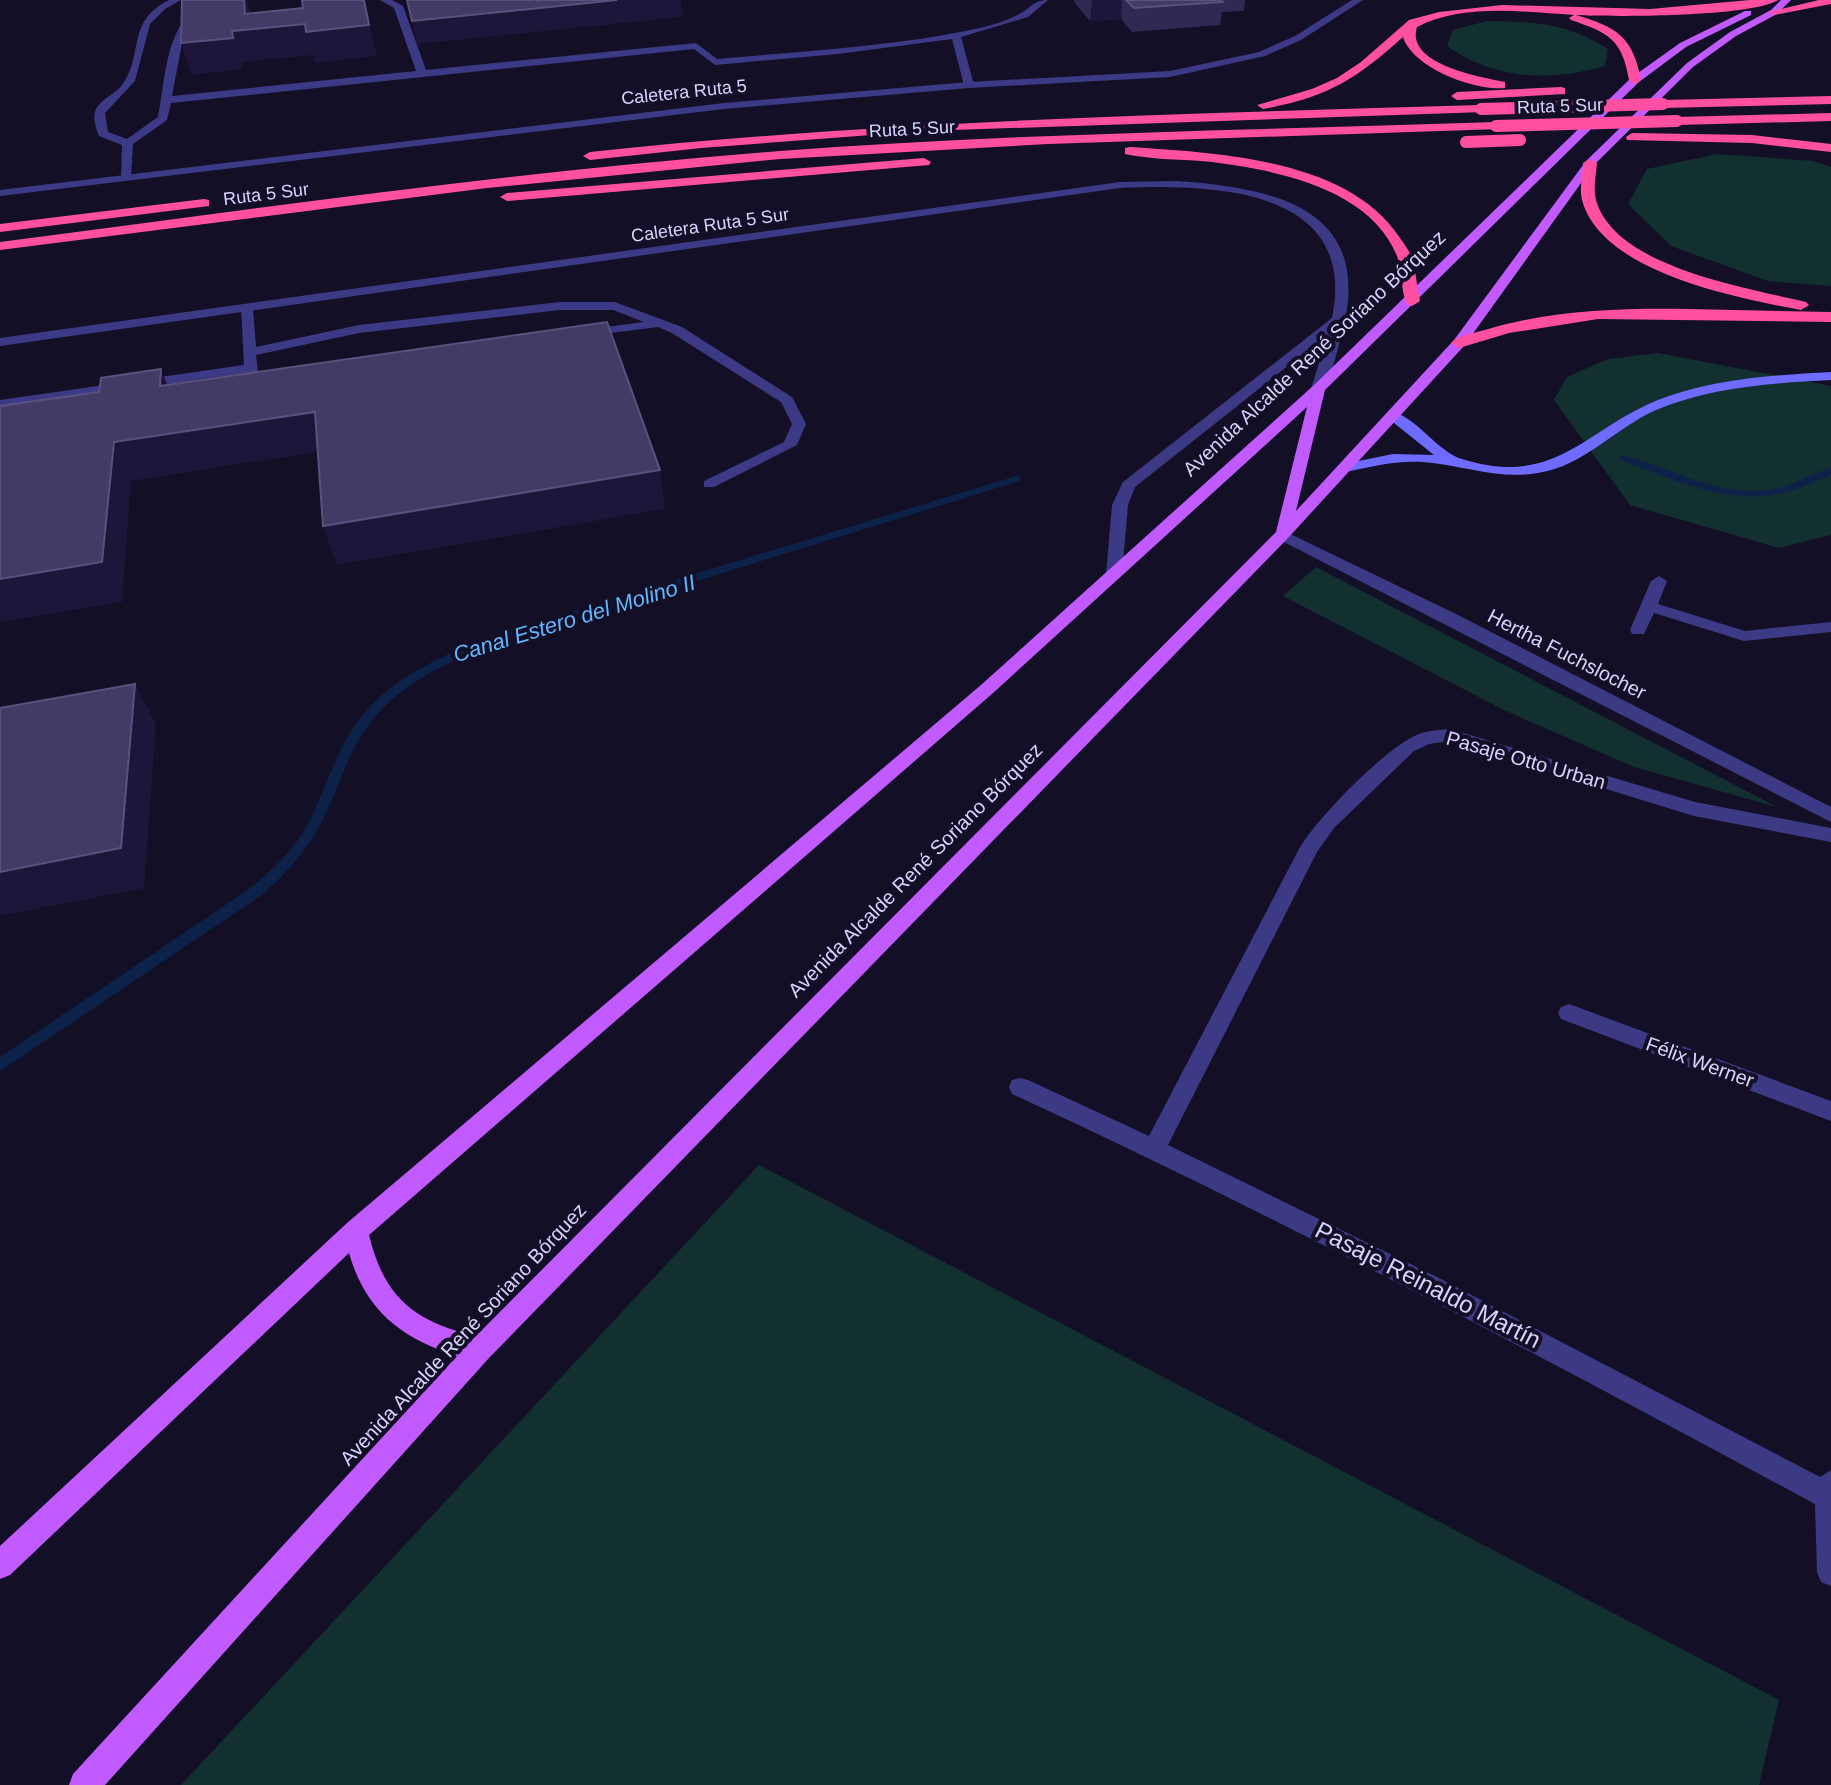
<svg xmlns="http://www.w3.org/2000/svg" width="1831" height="1785" viewBox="0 0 1831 1785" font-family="Helvetica,sans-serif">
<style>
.green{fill:#12302f}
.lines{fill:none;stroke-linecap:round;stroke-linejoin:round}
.stream{fill:#0c2248;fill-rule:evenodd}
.lane{fill:#3d3a85;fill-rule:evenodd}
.street{fill:#3d3a85;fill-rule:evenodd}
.secondary{fill:#6f6bff;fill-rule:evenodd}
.primary{fill:#c25bff;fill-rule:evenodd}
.highway{fill:#ff4fa3;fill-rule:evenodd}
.highway-bridge{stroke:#ff4fa3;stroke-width:12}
.wall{fill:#312854}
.shaded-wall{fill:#1d163a}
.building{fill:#433a66;stroke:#5a527e;stroke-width:2}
.labels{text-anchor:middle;stroke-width:8;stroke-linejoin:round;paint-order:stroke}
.far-street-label{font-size:18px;fill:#d9d4ff;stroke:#130f26}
.street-label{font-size:20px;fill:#d9d4ff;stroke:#130f26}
.water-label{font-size:22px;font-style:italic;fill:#62b6ff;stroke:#130f26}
.near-street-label{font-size:24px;fill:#d9d4ff;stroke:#130f26}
</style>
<rect width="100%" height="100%" fill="#130f26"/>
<g class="green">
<path d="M1487,21C1536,22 1566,23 1608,49L1605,66C1549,82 1495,80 1447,46L1453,30Z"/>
<polygon points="1717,154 1813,161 1831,167 1831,286 1768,281 1671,246 1628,204 1647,169"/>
<polygon points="1658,353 1831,386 1831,535 1779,548 1630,505 1554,400 1567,377 1608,359"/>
<polygon points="1316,567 1777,807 1634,767 1506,711 1283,596"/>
<polygon points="759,1165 1779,1700 1759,1785 181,1785"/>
</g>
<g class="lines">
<g class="stream">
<path d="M1624,455C1674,469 1725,501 1779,488C1797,483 1813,473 1831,468V475C1814,482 1796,491 1778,494C1723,505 1671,478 1620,460L1619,458Z"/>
<path d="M1016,476L1020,477V481L496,643C448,662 395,685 365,730C346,757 338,790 323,819C309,849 287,872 262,895L0,1071V1057L252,887C270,871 289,855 302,834C324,799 332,757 356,724C387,679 440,657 488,637Z"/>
</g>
<g class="lane">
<path d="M169,0H181L165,9L150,24L135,81L105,113L108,132L127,139L158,117C167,72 166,0 227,0L198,13L184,33L172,96L416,71L394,8L380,0H392L403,6L426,70L696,43L717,59C793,52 869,48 944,35C969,30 999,26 1021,13C1032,7 1034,0 1048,0L1028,17L961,37L974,85L969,88L964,85L952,39L838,54L715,65L694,49L171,103L167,120L133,144L131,177L121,179L122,145L99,136C96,129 93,120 95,112C99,99 115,95 122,85C145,54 125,22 169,0Z"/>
<polygon points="560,302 615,302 682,327 792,397 806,424 797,445 714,487 704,487 704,481 784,442 792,424 781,402 672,333 658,327 579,337 579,331 584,330 644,322 613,310 560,310 359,333 256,355 258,372 280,375 282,378 275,382 246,379 244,373 0,408 0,400 244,365 241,308 247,304 253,308 256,347 359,325"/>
<polygon points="1659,576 1667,581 1658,604 1745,631 1831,622 1831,632 1744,641 1654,613 1644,634 1632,634 1630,630 1651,581"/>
</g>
<g class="street">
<polygon points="1352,0 1363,0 1301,40 1265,56 1170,77 969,88 724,109 0,196 0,190 724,103 969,82 1170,71 1259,52 1295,36"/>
<path d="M1177,181C1276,188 1375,209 1342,333C1337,352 1332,374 1323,392L1311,389L1328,334L1135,487L1128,505L1122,574L1114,579L1106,574L1112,505L1123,482L1332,318C1359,187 1211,184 1120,188L0,346V338L1120,182Z"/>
<polygon points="1282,530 1458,615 1831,807 1831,822 1276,538 1274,535"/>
<path d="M1450,729L1695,802L1831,828V842L1694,816L1450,741L1429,744L1414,751L1334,828L1317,852L1168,1145L1437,1277L1820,1477L1831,1470V1586L1821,1582L1817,1572L1815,1504C1550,1361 1285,1220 1012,1094L1009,1087L1012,1080L1020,1078L1028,1080L1149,1136L1299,849C1317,818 1387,746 1419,734C1429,730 1440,730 1450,729Z"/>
<polygon points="1569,1004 1831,1101 1831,1121 1561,1019 1558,1013 1561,1007"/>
</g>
<path class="secondary" d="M1831,372V380C1772,383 1711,387 1656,410C1615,428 1584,466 1538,473C1499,480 1462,465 1423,462C1396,460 1370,467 1344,472L1337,468L1339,465L1393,454L1434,455L1389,419V413L1394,412C1419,420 1438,452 1462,459C1560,490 1588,423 1669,396C1721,378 1777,375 1831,372Z"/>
<path class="primary" d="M1781,0H1791L1777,14L1736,36L1693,67L1594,165L1464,346L1288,538L489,1358L105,1785H69L73,1774L457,1356C402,1339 365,1310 349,1253L10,1575L0,1579V1546L347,1223L981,685L1313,386L1631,78L1680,43L1745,11H1751V15L1686,47L1639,82L1325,390L1296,511L1454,340L1586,161L1687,63L1730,32L1771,10ZM1307,407L1276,532L476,1336C414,1322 384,1297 369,1235L993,693Z"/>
<g class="highway">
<path d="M1750,0H1778C1752,17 1613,17 1576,15C1617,27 1633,37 1641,80L1635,84L1629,80C1622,39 1609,33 1571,20L1569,18L1574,15C1524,12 1464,3 1417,27C1405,64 1480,77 1505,82V88C1474,91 1413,68 1403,37C1355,80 1328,97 1263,109L1257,105L1312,89L1337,78L1361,62L1409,20L1439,12L1502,5L1650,9Z"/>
<polygon points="1819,0 1831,0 1831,4 1774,15 1768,12"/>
<polygon points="1561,87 1565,88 1565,94 1457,100 1451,96 1457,92"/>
<polygon points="1831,96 1831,104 1663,108 1657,104 1663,100"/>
<path d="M1481,105L1487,109L1485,112L924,131L701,148L590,160L583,156L590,152C886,120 1183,114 1481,105Z"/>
<polygon points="1831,113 1831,121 1677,125 1671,121 1677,117"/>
<path d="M1496,122L1502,126L1500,129L1048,144L780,159L487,188L0,250V242C259,208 519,171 780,151C1018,133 1257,130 1496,122Z"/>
<polygon points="1632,133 1752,135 1831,144 1831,152 1752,143 1627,140 1626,137"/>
<path d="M1130,147C1216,153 1348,158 1400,238C1404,244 1410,251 1412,259C1416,272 1417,287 1420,301L1412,306L1407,304C1400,290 1403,271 1397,256C1370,188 1275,170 1212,162C1183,159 1153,160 1125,154V148Z"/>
<polygon points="924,158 931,162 929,165 507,201 500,197 507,193"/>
<path d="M1590,159L1597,163C1596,175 1593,188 1596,200C1615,268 1749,288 1806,302L1809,305L1801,310C1738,298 1602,273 1582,200C1579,188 1583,175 1583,163Z"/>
<polygon points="204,199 209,200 209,206 0,232 0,224"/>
<path d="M1689,309L1831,312V322L1598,319L1509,333L1459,348L1451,343C1459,335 1474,333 1485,330C1551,310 1620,308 1689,309Z"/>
</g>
<g class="highway-bridge">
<polyline points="1481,109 1663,104"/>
<polyline points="1496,126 1677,121"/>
<polyline points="1466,142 1520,140"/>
</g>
</g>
<polygon class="wall" points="1075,0 1245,0 1244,11 1222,12 1220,25 1132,32 1121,19 1090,21 1074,2"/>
<g class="shaded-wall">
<polygon points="244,0 247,0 253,19 364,0 377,56 315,63 313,55 242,62 242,69 192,75 181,43 232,31"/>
<polygon points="617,0 681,0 683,17 417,44 412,21"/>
<polygon points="1092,0 1122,0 1121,19 1090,21"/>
<polygon points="161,369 176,407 160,386"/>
<polygon points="315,412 328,450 131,481 122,602 0,622 0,579 114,442"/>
<polygon points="660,470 665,509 337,565 323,526"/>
<polygon points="135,684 156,724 144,888 0,916 0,872"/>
</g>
<g class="building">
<polygon points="182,0 244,0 245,14 303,8 302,0 364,0 369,25 306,32 305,24 232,31 233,38 181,43"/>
<polygon points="407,0 617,0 412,21"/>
<polygon points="1126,0 1221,0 1223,2 1134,8"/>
<polygon points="607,322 660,470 323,526 315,412 114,442 102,562 0,579 0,406 99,392 101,378 161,369 160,386"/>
<polygon points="135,684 121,848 0,872 0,708"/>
</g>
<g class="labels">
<g class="far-street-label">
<text transform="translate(684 92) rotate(-6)" y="6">Caletera Ruta 5</text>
<text transform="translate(1560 106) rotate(-2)" y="6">Ruta 5 Sur</text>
<text transform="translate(912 129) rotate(-3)" y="6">Ruta 5 Sur</text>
<text transform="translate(266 194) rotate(-7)" y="6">Ruta 5 Sur</text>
<text transform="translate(710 225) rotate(-8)" y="6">Caletera Ruta 5 Sur</text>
</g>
<g class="street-label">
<text transform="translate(1314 353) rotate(-43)" y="7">Avenida Alcalde René Soriano Bórquez</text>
<text transform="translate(1567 654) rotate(27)" y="7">Hertha Fuchslocher</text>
<text transform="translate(1526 760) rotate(16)" y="7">Pasaje Otto Urban</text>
<text transform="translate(915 870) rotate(-45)" y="7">Avenida Alcalde René Soriano Bórquez</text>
<text transform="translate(1700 1062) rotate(20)" y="7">Félix Werner</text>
<text transform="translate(463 1334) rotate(-47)" y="7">Avenida Alcalde René Soriano Bórquez</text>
</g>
<g class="water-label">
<text transform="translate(574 618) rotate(-17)" y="8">Canal Estero del Molino II</text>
</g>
<g class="near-street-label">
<text transform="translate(1428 1285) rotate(27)" y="8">Pasaje Reinaldo Martín</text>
</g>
</g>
</svg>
